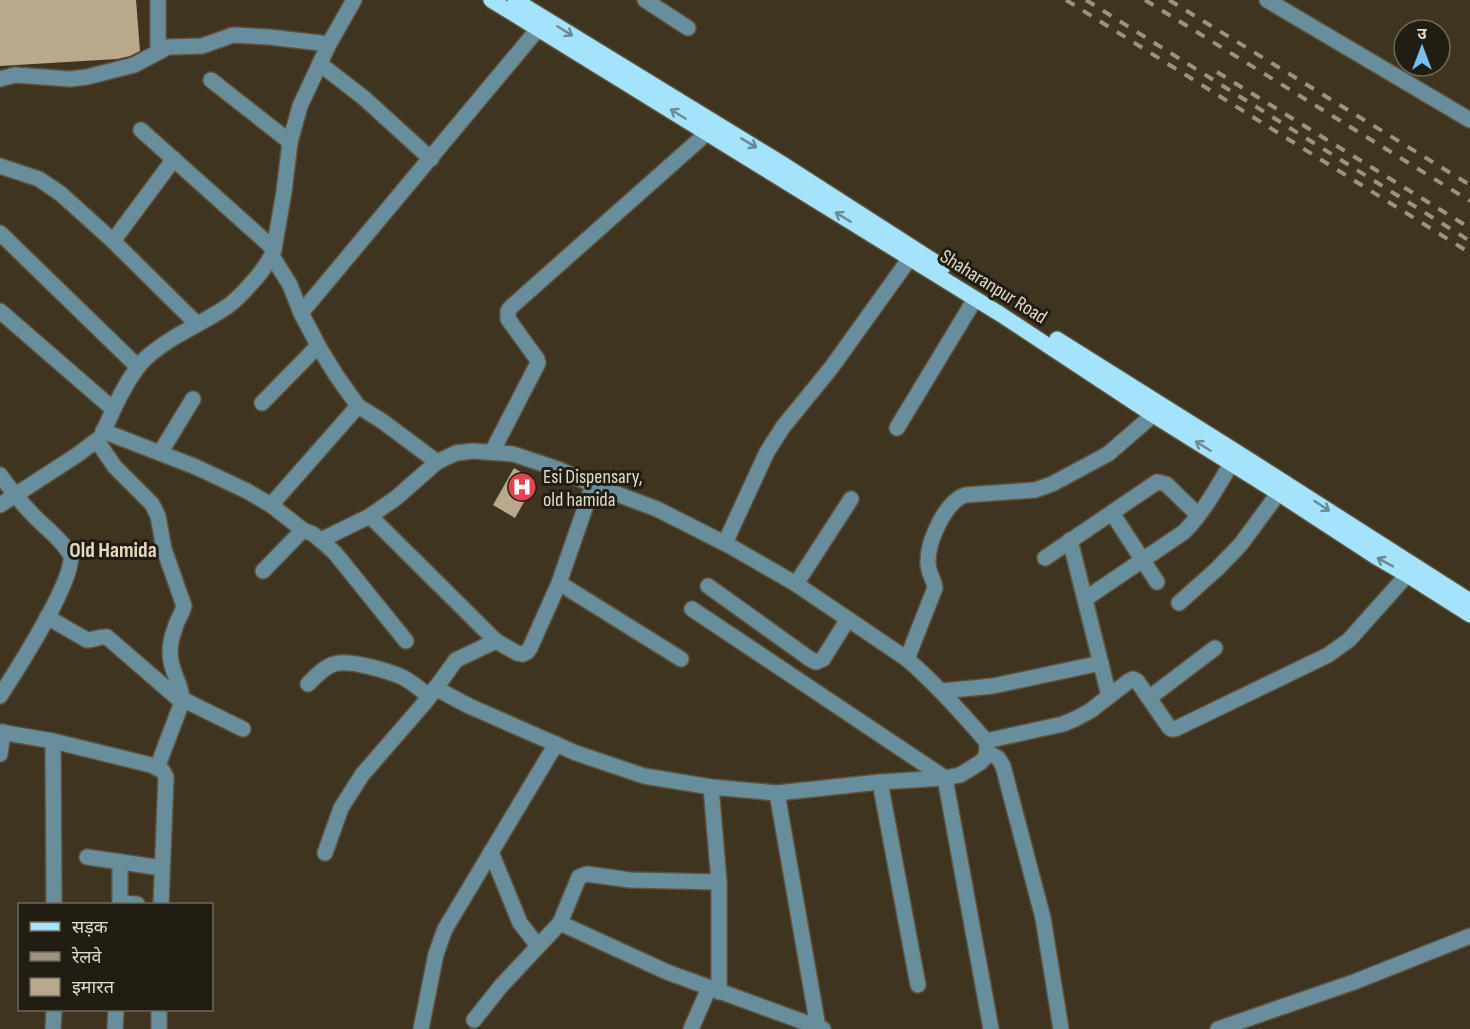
<svg xmlns="http://www.w3.org/2000/svg" width="1470" height="1029" viewBox="0 0 1470 1029" font-family="'Sofia Sans Condensed','Noto Sans Devanagari',sans-serif">
<style>
.building{fill:#b8a88c}
.lines{fill:none;stroke-linecap:round;stroke-linejoin:round}
.minor-casing{stroke:#5c523e;stroke-width:18}
.major-casing{stroke:#5c523e;stroke-width:18}
.minor{stroke:#688e9b;stroke-width:15}
.major{stroke:#a4e3f9;stroke-width:15}
.rail{stroke:#9b9282;stroke-width:4;stroke-dasharray:10 10;stroke-linecap:butt}
.oneway{stroke:#6a8a92}
.labels{text-anchor:middle;stroke-width:6;stroke-linejoin:round;paint-order:stroke}
.street-label{font-size:20px;fill:#e1dacd;stroke:#221d13}
.poi-label{font-size:20px;fill:#e1dacd;stroke:#221d13;text-anchor:start}
.quarter-label{font-size:22px;font-weight:bold;fill:#e7d9bf;stroke:#221d13}
</style>
<rect width="100%" height="100%" fill="#3f341f"/>
<g class="building">
<polygon points="0,0 136,0 140,51 130,56 117,59 0,66"/>
<polygon points="514,468 536,481 515,518 493,505"/>
</g>
<g class="lines">
<g class="minor-casing">
<g id="minor">
<polyline points="645,0 688,28"/>
<polyline points="1267,0 1470,120"/>
<polyline points="158,51 158,0"/>
<polyline points="320,64 364,98 431,159"/>
<polyline points="0,79 15,75 70,79 87,77 134,65 168,47 202,46 233,35 269,37 329,44"/>
<polyline points="211,80 290,142"/>
<polyline points="141,130 274,249"/>
<polyline points="0,166 39,179 61,194 113,241 197,324"/>
<polyline points="0,233 138,367"/>
<polyline points="113,241 174,159"/>
<polyline points="272,256 290,285 301,313 320,349 336,375 358,406 382,421 437,462"/>
<polyline points="0,311 113,409"/>
<polyline points="301,313 538,29"/>
<polyline points="262,403 318,346"/>
<polyline points="897,428 975,299"/>
<polyline points="103,431 196,467 247,491 271,505 303,530 313,534 324,543 335,553 406,641"/>
<path d="M97,441L115,467L152,504L158,516L164,549L184,606C182,614 177,620 175,628C171,638 169,650 171,661C173,675 183,688 182,702L157,768"/>
<polyline points="492,452 538,363 537,359 508,319 508,311 511,307 716,125"/>
<polyline points="160,453 193,399"/>
<path d="M0,475C11,490 22,504 35,517C47,529 62,540 70,554C80,572 13,676 0,696"/>
<path d="M0,505L77,455L101,437C111,414 128,375 146,358C170,336 202,324 228,306C239,298 248,287 257,277C264,268 271,260 274,249L284,192L290,142L300,106L329,44L354,0"/>
<polyline points="271,505 358,406"/>
<polyline points="1112,513 1157,582"/>
<path d="M321,540L370,516L396,498L437,462L456,453L473,451L513,454L558,469L593,485L657,509L730,546L796,584L907,659C936,684 961,712 986,741L987,747L986,756L981,762L960,775L945,778L880,782L777,793L711,787L644,776L576,753L469,706L435,688"/>
<polyline points="1070,540 1109,696"/>
<polyline points="725,543 767,452 783,427 831,368 910,258"/>
<polyline points="1045,558 1157,482 1166,484 1198,515"/>
<polyline points="263,571 303,530"/>
<polyline points="559,583 681,659"/>
<polyline points="796,584 851,499"/>
<polyline points="708,586 810,659 816,662 823,659 848,619"/>
<path d="M1085,599L1184,532C1204,512 1217,487 1231,464"/>
<polyline points="1179,603 1218,568 1241,544 1286,483"/>
<polyline points="692,609 945,778 991,1029"/>
<path d="M47,617L87,640C94,640 99,636 107,637L182,702"/>
<polyline points="496,641 517,653 523,654 527,652 530,648 559,583 593,485"/>
<path d="M907,659L935,588C934,579 927,571 928,561C928,541 945,502 965,495L1035,490L1052,484L1108,454L1153,415"/>
<path d="M308,684C315,677 324,667 334,664C349,659 388,671 402,677C412,682 421,690 429,696"/>
<polyline points="942,691 993,686 1101,663"/>
<polyline points="1149,698 1215,648"/>
<polyline points="182,699 243,729"/>
<polyline points="0,732 53,741 151,765 162,770 166,777 161,904"/>
<polyline points="53,741 54,904"/>
<polyline points="986,741 1063,724 1075,719 1090,711 1129,681 1133,679 1137,681 1169,727 1171,729 1175,729 1328,655 1349,640 1407,575"/>
<polyline points="987,752 998,758 1003,766 1043,918 1061,1029"/>
<polyline points="0,754 3,732"/>
<polyline points="880,782 918,985"/>
<polyline points="711,787 719,882 719,992"/>
<polyline points="777,793 818,1027"/>
<polyline points="491,852 520,923 538,946"/>
<polyline points="325,853 341,808 362,775 427,700 456,660 496,641 370,516"/>
<polyline points="87,857 162,868"/>
<polyline points="120,903 137,904"/>
<polyline points="120,904 120,862"/>
<polyline points="560,923 667,972 823,1029"/>
<polyline points="474,1020 501,986 560,923 579,877 587,874 630,880 719,882"/>
<polyline points="53,1029 54,1010"/>
<polyline points="115,1029 116,1010"/>
<polyline points="159,1029 159,1010"/>
<polyline points="421,1029 436,954 445,929 556,744"/>
<polyline points="691,1029 709,988"/>
<polyline points="1218,1029 1354,982 1470,936"/>
</g>
</g>
<g class="major-casing">
<g id="major">
<polyline points="491,0 1000,314 1153,415 1278,493 1376,557 1407,575 1470,615"/>
<polyline points="515,0 781,163 943,267"/>
<polyline points="1057,339 1237,452 1470,601"/>
</g>
</g>
<use href="#minor" class="minor"/>
<use href="#major" class="major"/>
<g class="rail">
<polyline points="1066,0 1470,253"/>
<polyline points="1086,0 1470,241"/>
<polyline points="1145,0 1470,201"/>
<polyline points="1169,0 1470,185"/>
<polyline points="1217,72 1470,228"/>
</g>
</g>
<defs><path id="oneway-shaft" d="M-6 0H5M1.5-3L5.5 0L1.5 3" fill="none" stroke-width="1.6" stroke-linecap="round" stroke-linejoin="round" transform="scale(1.5)"/></defs>
<g class="oneway">
<use href="#oneway-shaft" transform="translate(565 31) rotate(32)"/>
<use href="#oneway-shaft" transform="translate(678 114) rotate(-148)"/>
<use href="#oneway-shaft" transform="translate(749 143) rotate(31)"/>
<use href="#oneway-shaft" transform="translate(843 217) rotate(-148)"/>
<use href="#oneway-shaft" transform="translate(1203 446) rotate(-148)"/>
<use href="#oneway-shaft" transform="translate(1322 506) rotate(33)"/>
<use href="#oneway-shaft" transform="translate(1385 562) rotate(-151)"/>
</g>
<defs>
<g id="hospital-disc" transform="scale(1.5)"><circle r="9.5" fill="#e0444e" stroke="#221d13"/><path d="M-5-5h3v3.5h4V-5h3V5h-3V1.5h-4V5h-3Z" fill="#fff"/></g>
</defs>
<g fill-rule="evenodd">
<use href="#hospital-disc" x="522" y="487"/>
</g>
<g class="labels">
<g class="street-label">
<text transform="translate(994 286) rotate(32)" y="7">Shaharanpur Road</text>
</g>
<g class="poi-label">
<text x="543" y="483">Esi Dispensary,<tspan x="543" dy="23">old hamida</tspan></text>
</g>
<g class="quarter-label">
<text x="113" y="557">Old Hamida</text>
</g>
</g>
<rect x="18" y="903" width="195" height="108" fill="#221d13" stroke="#6e695d" stroke-width="1.5"/>
<rect x="30" y="922" width="30" height="9" fill="#a4e3f9" stroke="#6e695d" stroke-width="1.5"/>
<text x="72" y="933" font-size="18" fill="#e1dacd">सड़क</text>
<rect x="30" y="952" width="30" height="9" fill="#9b9282" stroke="#6e695d" stroke-width="1.5"/>
<text x="72" y="963" font-size="18" fill="#e1dacd">रेलवे</text>
<rect x="30" y="978" width="30" height="18" fill="#b8a88c" stroke="#6e695d" stroke-width="1.5"/>
<text x="72" y="993" font-size="18" fill="#e1dacd">इमारत</text>
<g transform="translate(1422 48)"><circle r="28" fill="#221d13" stroke="#6e695d" stroke-width="1.5"/>
<path d="M0-4.5L10 22L0 15L-10 22Z" fill="#71c1f5"/>
<text y="-9" font-size="16" font-weight="bold" text-anchor="middle" fill="#e1dacd">उ</text>
</g>
</svg>
